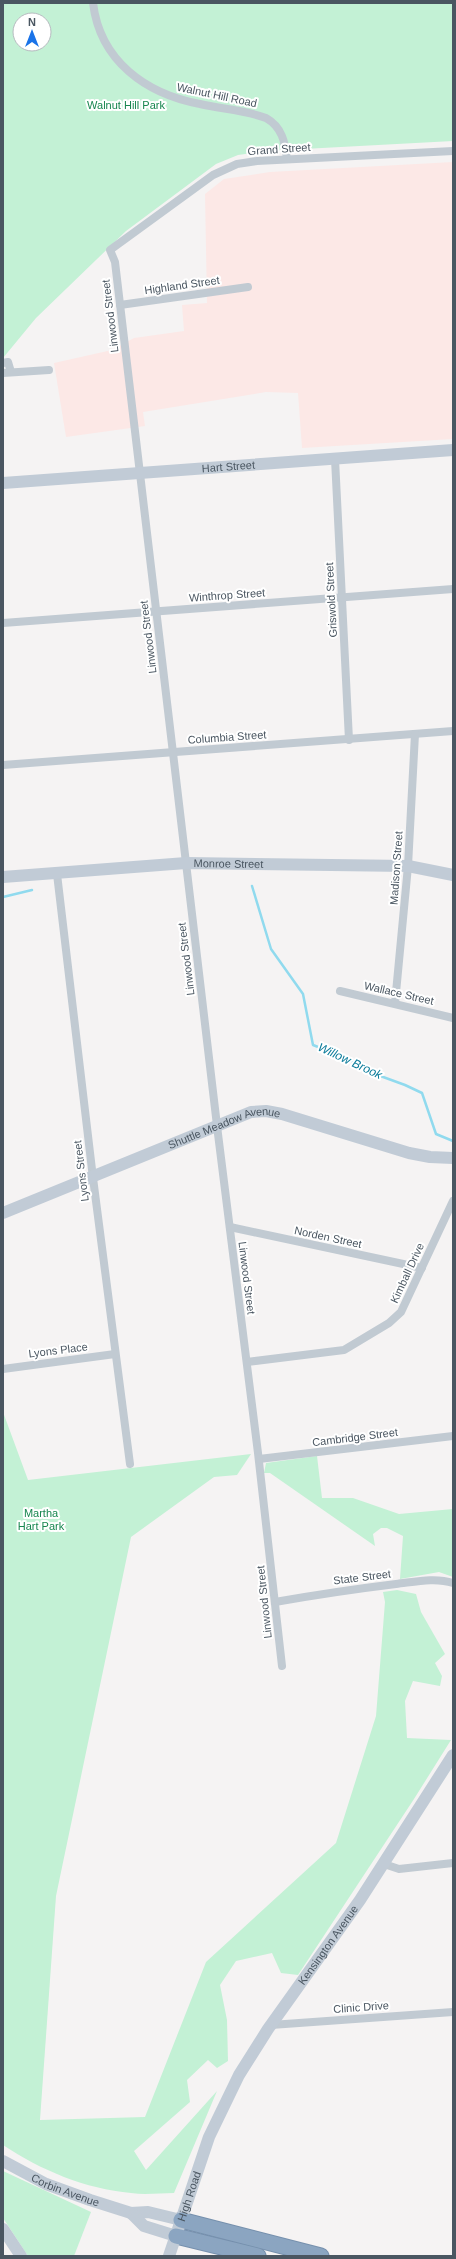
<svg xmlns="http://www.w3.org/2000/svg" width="456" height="2259" viewBox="0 0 456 2259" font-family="Helvetica,sans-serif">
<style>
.medical{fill:#fce8e6}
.green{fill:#c3f1d5;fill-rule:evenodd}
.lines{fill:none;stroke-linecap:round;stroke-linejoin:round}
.stream{stroke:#90daee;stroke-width:2.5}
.highway-casing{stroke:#7690ad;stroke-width:17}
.street{stroke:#c1cad2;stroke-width:8}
.secondary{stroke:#c1cbd6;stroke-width:12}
.highway{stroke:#8ba5c1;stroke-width:15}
.labels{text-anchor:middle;stroke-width:4;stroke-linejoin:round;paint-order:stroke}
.street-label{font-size:11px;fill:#4a5661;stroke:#fff}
.park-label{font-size:11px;fill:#17864f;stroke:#fff}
.water-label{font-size:12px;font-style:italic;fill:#0c7c9b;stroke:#fff}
</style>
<rect width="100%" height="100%" fill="#f5f3f3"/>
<polygon class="medical" points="453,162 453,439 302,448 298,393 266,392 143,412 145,426 66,437 54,363 112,350 134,338 184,331 182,305 207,303 205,194 224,179 270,172"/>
<g class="green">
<path d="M3,3H453V141L266,151L238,155L216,164L126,231L36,318L3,358ZM20,20H44V44H20Z"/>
<path d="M3,1412L28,1480L251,1454L237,1475L214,1477L131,1537L56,1896L40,2120L145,2117L206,1962L336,1843L376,1716L385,1602L383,1592L397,1590L416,1594L421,1612L445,1654L435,1663L442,1676L440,1686L413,1681L405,1701L407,1738L451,1740L414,1799L298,1975L281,1973L272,1953L236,1961L220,1985L227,2020L228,2061L217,2068L208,2060L187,2080L190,2102L134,2151L146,2170L217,2091L174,2193C160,2193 145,2195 131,2193C86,2189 40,2170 3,2145Z"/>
<polygon points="317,1456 322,1498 353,1498 399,1514 453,1509 453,1577 439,1572 400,1579 403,1536 387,1528 381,1528 373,1534 375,1546 270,1473 264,1473 266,1463"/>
<polygon points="3,2171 91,2212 74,2256 28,2256 3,2218"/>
</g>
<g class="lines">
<g class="stream">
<polyline points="252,886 271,949 303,994 313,1045 349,1059 364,1070 405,1085 422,1093 436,1134 453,1141"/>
<polyline points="3,897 32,890"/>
</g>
<g class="highway-casing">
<g id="highway">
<polyline points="181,2220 321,2256"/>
<polyline points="176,2236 258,2256"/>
</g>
</g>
<g class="street">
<path d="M93,3C100,61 146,94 200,104C221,109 245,110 266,118C282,127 285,142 287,159"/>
<polyline points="120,305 248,287"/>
<polyline points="3,363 8,362 11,372"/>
<polyline points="3,373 49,370"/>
<polyline points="335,459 349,740"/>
<polyline points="3,623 453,589"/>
<polyline points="3,765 453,731"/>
<polyline points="57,874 93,1178 130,1464"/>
<polyline points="340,991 453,1018"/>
<polyline points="395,1003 408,866 415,734"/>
<polyline points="230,1227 422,1268"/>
<polyline points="247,1362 344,1350 389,1323 401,1312 453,1201"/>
<polyline points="3,1369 115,1354"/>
<polyline points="259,1459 453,1436"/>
<path d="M275,1602C315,1595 355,1589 396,1584C414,1582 435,1577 453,1583"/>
<polyline points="282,1666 258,1453 218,1134 115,262 110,250 213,175 237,164 257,161 453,151"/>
<polyline points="384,1864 399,1869 453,1863"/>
<polyline points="271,2025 453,2012"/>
</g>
<g class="secondary">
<path id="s1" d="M3,483L453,450"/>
<path id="s2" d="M3,877L186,863L408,866L453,875"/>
<path id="s3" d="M3,1213L251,1112L266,1111L282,1114L409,1153L430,1157L453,1158"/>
<path id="s4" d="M3,2161L46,2184L90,2200L131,2213L148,2212L181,2220"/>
<polyline points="131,2213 144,2226 176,2236"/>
<polyline points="3,2229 21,2256"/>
<path id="s5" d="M169,2256L209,2137L239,2075L268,2029L360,1900L453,1755"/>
</g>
<use href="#highway" class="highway"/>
</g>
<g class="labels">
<g class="street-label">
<text transform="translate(217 95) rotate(12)" y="4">Walnut Hill Road</text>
<text transform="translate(279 149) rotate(-4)" y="4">Grand Street</text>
<text transform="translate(182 285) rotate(-8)" y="4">Highland Street</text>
<text transform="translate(110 316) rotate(-97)" y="4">Linwood Street</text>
<text dy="4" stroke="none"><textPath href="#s1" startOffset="226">Hart Street</textPath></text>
<text transform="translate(227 595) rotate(-4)" y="4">Winthrop Street</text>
<text transform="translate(331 600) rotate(-93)" y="4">Griswold Street</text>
<text transform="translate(148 637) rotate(-97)" y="4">Linwood Street</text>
<text transform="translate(227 737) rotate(-4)" y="4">Columbia Street</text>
<text dy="4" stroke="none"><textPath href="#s2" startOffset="226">Monroe Street</textPath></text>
<text transform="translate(396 868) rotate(-86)" y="4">Madison Street</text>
<text transform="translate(186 959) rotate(-97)" y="4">Linwood Street</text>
<text transform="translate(399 993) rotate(13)" y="4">Wallace Street</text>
<text dy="4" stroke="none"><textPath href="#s3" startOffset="238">Shuttle Meadow Avenue</textPath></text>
<text transform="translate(81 1171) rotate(-97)" y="4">Lyons Street</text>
<text transform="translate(328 1237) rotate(12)" y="4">Norden Street</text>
<text transform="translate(407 1273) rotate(-65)" y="4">Kimball Drive</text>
<text transform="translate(247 1278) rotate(83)" y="4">Linwood Street</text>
<text transform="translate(58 1350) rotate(-7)" y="4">Lyons Place</text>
<text transform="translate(355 1437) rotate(-7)" y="4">Cambridge Street</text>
<text transform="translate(362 1577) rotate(-7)" y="4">State Street</text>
<text transform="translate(264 1602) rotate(-96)" y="4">Linwood Street</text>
<text dy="4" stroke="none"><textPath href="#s5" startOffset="352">Kensington Avenue</textPath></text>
<text transform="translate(361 2007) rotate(-4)" y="4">Clinic Drive</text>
<text dy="4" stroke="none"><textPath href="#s4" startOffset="69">Corbin Avenue</textPath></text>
<text dy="4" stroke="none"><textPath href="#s5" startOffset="63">High Road</textPath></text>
</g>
<g class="park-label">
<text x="126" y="109">Walnut Hill Park</text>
<text x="41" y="1517">Martha<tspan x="41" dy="13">Hart Park</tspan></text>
</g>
<g class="water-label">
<text transform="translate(350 1061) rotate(25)" y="4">Willow Brook</text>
</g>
</g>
<rect width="456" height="2259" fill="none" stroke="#4a5661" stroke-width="8"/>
<g transform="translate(32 32)"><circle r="19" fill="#ffffff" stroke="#b7bbc0"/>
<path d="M0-3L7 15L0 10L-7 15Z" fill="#1a73e8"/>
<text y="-6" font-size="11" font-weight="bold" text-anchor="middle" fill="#4a5661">N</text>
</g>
</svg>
